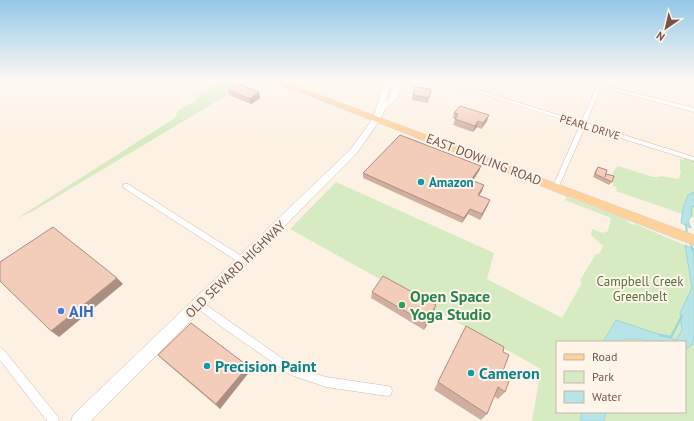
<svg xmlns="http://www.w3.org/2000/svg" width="694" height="421" viewBox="0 0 694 421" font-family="'PT Sans',sans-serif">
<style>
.green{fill:#d6ebc2;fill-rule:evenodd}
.water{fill:#b7e5e7;stroke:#9dd6da}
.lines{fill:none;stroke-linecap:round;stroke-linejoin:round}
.stream-far1{stroke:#9dd6da;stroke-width:2}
.stream{stroke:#9dd6da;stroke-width:2.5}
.minor-casing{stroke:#d1b9ac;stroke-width:1}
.secondary-casing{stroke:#d4b9aa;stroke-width:1}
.primary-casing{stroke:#d9cfcc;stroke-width:1}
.minor{fill:#fff;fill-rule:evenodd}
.secondary{fill:#fff;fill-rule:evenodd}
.primary{fill:#fed09a;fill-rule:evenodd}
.wall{fill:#d1afa0}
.shaded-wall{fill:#aa8f82}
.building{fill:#f3ccba;stroke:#aa8f82}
.culture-dot{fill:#0f9aa8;stroke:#fff5eb;stroke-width:1.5}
.leisure-dot{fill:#2e9e5b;stroke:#fff5eb;stroke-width:1.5}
.shop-dot{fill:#3f7fe0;stroke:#fff5eb;stroke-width:1.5}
.labels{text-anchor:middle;stroke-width:4;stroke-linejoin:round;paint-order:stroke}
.far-street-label{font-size:11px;fill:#765548;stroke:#fff5eb}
.street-label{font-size:13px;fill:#765548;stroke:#fff5eb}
.culture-label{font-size:13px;font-weight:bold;fill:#0d838f;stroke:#fff5eb;text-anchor:start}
.park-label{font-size:13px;fill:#53773d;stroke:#fff5eb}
.near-leisure-label{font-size:16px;font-weight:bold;fill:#27864d;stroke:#fff5eb;text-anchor:start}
.near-shop-label{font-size:16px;font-weight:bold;fill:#366cbe;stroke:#fff5eb;text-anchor:start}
.near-culture-label{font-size:16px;font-weight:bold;fill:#0d838f;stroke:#fff5eb;text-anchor:start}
</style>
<rect width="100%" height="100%" fill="#fdf1e4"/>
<g class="green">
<polygon points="226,80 247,80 249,82 33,211 16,219 175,118 178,110 194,102 200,93"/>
<polygon points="684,158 694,161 694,218 616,191 617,187 613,186 613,172 618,166 653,177 659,177 660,176 679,179 681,170 680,169 680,159 683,160"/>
<path d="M336,182L494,253L487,279L562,318L582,283L580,280L596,254H599L603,246L591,235L592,229L603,233L608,231L611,218L565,200L567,197L627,220L629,223L635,225V224L694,249V421H532L541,369L290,229ZM557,342H685V412H557Z"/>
</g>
<g class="water">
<polygon points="694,192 694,206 691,209 692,214 688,221 691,228 681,223 683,208 688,195"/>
<polygon points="685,245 694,249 694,338 692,345 685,350 685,342 647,342 641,339 626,339 624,342 603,342 616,320 676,340 682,330 680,313 692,288"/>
<polygon points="581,412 606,412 604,421 581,421"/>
</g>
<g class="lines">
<g class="stream-far1">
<polyline points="686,224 687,234"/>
<polyline points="690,242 694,254"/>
</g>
<polyline class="stream" points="660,335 671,337 682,316"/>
<g class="minor-casing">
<g id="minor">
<polygon points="439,80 445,80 581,122 597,86 577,80 583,80 598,83 600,80 604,80 602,85 694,108 694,112 601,87 586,123 694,157 694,161 585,127 559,186 558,188 554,188 553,186 580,125"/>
<polygon points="124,184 128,184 246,259 247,261 246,263 243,264 240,263 124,188 123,186"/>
<polygon points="199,300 296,368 326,377 387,386 391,387 392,391 391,395 387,396 326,387 291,375 222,327 196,307 195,304 196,301"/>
<polygon points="0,347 3,349 58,417 59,421 47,421 0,360"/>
</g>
</g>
<g class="secondary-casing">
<polygon id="secondary" points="385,80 392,80 386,101 389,98 396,80 403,80 397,99 385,109 381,118 357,153 91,421 71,421 73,415 351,149 373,118"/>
</g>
<g class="primary-casing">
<polygon id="primary" points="269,80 279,80 694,235 694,245"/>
</g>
<use href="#minor" class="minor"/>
<use href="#secondary" class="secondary"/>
<use href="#primary" class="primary"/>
</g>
<g class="wall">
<polygon points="431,89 428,103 412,100 413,95"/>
<polygon points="228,90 259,92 260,98 251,104 229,95"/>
<polygon points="454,113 487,121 481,129 477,127 473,132 453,125 455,119 453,118"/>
<polygon points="481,166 479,171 473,180 482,191 479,195 488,205 480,220 468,214 462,223 363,178 363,173"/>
<polygon points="598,167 606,174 612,182 609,185 593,177 595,171"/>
<polygon points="372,292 434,312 424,330 371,298"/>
<polygon points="466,326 503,352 501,376 505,392 498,399 494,396 487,414 481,420 434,390"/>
<polygon points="158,355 250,371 220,409 164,361"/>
</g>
<g class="shaded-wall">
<polygon points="259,92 260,98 251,104 250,99"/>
<polygon points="489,115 487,121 481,129 483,123"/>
<polygon points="478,121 477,127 473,132 475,126"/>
<polygon points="481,166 479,171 470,185 471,180"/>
<polygon points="484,185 482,191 476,200 478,195"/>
<polygon points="490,200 488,205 480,220 482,214"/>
<polygon points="470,209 468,214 462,223 464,218"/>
<polygon points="117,278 123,284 59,337 51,331"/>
<polygon points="436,305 434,312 424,330 426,323"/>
<polygon points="248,366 250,371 220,409 216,404"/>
</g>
<g class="building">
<polygon points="237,84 259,92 250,99 228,90"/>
<polygon points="415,87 431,89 429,98 413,95"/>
<polygon points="460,106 489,115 483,123 478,121 475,126 455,119 458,114 454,113"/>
<polygon points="400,135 481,166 471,180 484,185 478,195 490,200 482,214 470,209 464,218 363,173"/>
<polygon points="598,167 607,170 605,177 606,174 614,176 612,182 595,174"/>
<polygon points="53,227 117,278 51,331 0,281 0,262"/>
<polygon points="383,276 436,305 426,323 372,292"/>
<polygon points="191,323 248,366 216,404 158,355"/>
<polygon points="466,326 504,347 503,352 509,355 501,376 509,381 505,392 498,387 487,414 438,382"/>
</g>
<linearGradient id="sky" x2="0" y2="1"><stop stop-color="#94c8e8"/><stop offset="0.58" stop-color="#fef9f3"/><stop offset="1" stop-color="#fef9f3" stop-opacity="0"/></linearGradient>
<rect width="694" height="139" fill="url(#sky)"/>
<g class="culture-dot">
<circle cx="421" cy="182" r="4"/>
<circle cx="207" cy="366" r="4"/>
<circle cx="471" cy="373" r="4"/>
</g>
<circle class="leisure-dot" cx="402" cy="305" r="4"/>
<circle class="shop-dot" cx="61" cy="311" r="4"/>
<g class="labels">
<g class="far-street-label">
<text transform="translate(590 127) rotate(17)" y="4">PEARL DRIVE</text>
</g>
<g class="street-label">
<text transform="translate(484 159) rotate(21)" y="5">EAST DOWLING ROAD</text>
<text transform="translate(235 269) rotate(-44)" y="5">OLD SEWARD HIGHWAY</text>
</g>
<g class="culture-label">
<text x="429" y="187">Amazon</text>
</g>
<g class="park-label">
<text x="640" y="286">Campbell Creek<tspan x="640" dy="15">Greenbelt</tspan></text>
</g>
<g class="near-leisure-label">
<text x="410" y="302">Open Space<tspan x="410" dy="18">Yoga Studio</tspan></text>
</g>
<g class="near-shop-label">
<text x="69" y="317">AIH</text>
</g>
<g class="near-culture-label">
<text x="215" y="372">Precision Paint</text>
<text x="479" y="379">Cameron</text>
</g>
</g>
<rect x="556" y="341" width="130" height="72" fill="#fff5eb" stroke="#c8b5aa"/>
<rect x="564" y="354" width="20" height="6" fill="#fed09a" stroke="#c8b5aa"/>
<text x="592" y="361" font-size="12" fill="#765548">Road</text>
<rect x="564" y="371" width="20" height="12" fill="#d6ebc2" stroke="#c8b5aa"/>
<text x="592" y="381" font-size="12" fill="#765548">Park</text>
<rect x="564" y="391" width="20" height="12" fill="#b7e5e7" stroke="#c8b5aa"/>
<text x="592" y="401" font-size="12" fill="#765548">Water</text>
<g transform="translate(666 28) rotate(214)" stroke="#fff5eb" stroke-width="3" paint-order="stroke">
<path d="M0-3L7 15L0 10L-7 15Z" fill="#765548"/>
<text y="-6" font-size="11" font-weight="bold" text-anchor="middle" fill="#765548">N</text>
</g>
</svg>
